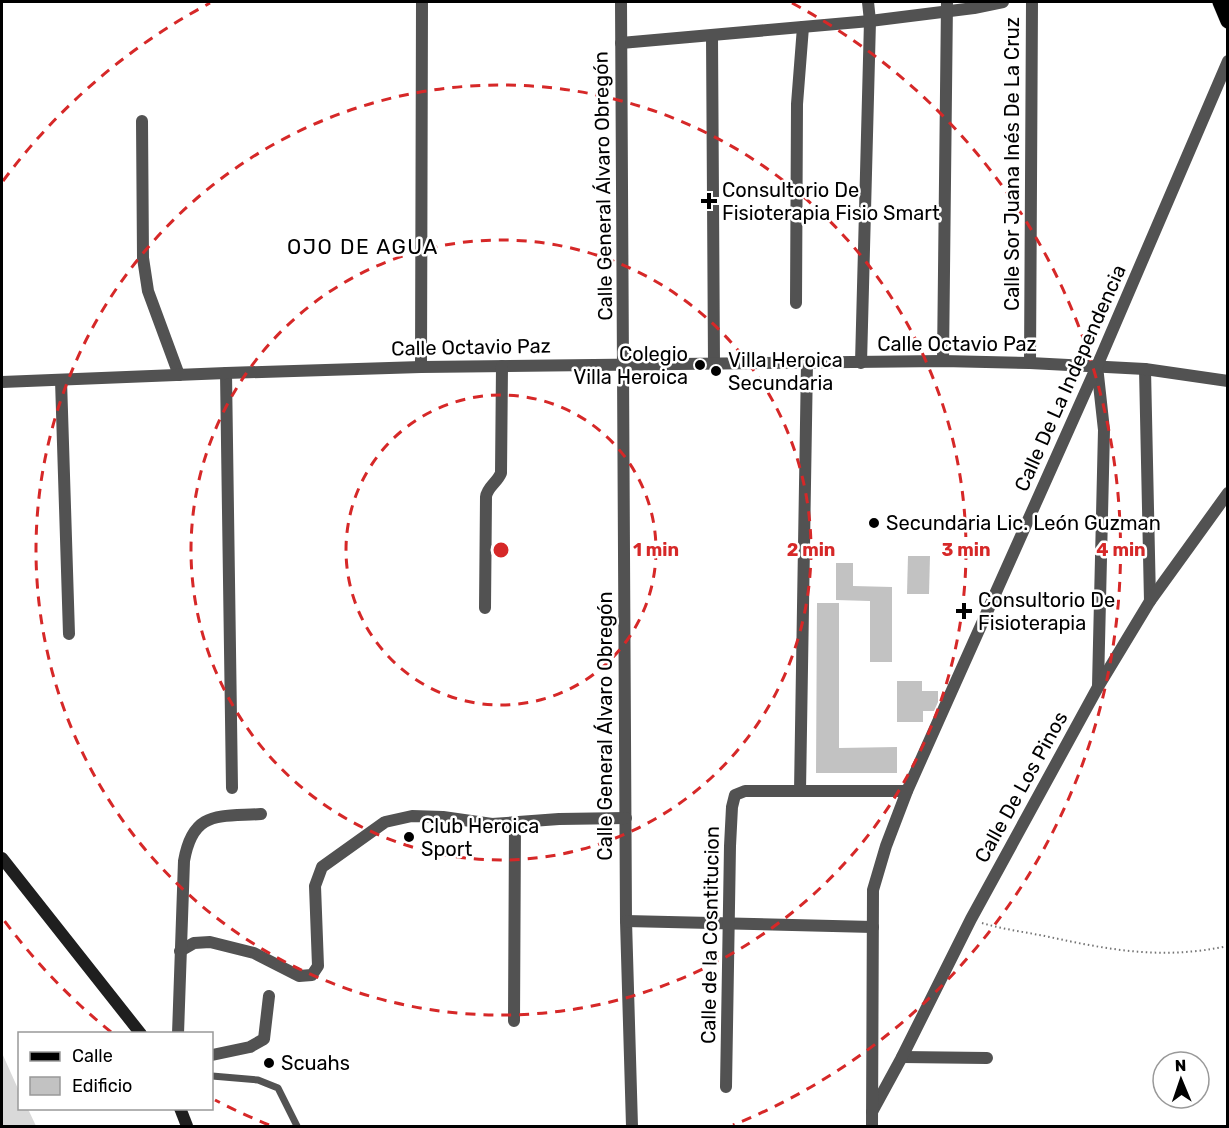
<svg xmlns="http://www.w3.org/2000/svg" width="1229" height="1128" viewBox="0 0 1229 1128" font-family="Rubik,sans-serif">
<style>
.green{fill:#d9d9d9}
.building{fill:#c2c2c2}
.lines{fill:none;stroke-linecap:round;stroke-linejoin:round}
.primary-casing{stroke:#dbdbdb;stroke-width:16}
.path{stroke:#747474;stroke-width:2;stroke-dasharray:1.5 3;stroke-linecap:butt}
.service{stroke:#525252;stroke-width:7}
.minor{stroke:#525252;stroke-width:12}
.tertiary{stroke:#525252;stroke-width:12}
.secondary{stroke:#1f1f1f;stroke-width:12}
.primary{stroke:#000;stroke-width:15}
.ring{fill:none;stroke:#d62828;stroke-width:3;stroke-dasharray:10 8}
.poi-dot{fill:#000;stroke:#fff;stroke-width:2}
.labels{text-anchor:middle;stroke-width:5;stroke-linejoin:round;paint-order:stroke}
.street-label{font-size:20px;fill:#000;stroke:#fff}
.poi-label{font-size:20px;fill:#000;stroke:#fff;text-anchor:start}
.neighbourhood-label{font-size:21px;letter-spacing:1.5px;fill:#000;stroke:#fff}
.centre{fill:#d62828;stroke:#fff;stroke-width:3}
.ring-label{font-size:18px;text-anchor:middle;font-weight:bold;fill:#d62828;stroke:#fff;stroke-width:5;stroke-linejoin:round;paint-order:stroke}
</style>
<rect width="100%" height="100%" fill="#fff"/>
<polygon class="green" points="2,1053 19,1091 20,1108 28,1109 36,1126 2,1126"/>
<g class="building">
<polygon points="908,556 930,556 929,594 907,594"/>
<polygon points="836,563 853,563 853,586 892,587 892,662 870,662 870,601 836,600"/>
<polygon points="817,603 839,603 839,748 897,747 897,773 816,773"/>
<polygon points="897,681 922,681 922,691 938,691 938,702 934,711 923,711 923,722 897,722"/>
</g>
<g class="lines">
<g class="primary-casing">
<polyline id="primary" points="1220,2 1228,21"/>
</g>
<path class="path" d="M982,923C1002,929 1024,932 1045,936C1109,950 1162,960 1228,946"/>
<polyline class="service" points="212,1076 258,1080 278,1088 297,1126"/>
<g class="minor">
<polyline points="621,2 626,921 632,1126"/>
<polyline points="712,36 714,363"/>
<polyline points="621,43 870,21 974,8 1003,2"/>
<polyline points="142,121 143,258 148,291 179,375"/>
<polyline points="796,303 797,104 803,27"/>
<polyline points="943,361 947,2"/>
<polyline points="861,363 870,21 868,2"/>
<polyline points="1030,363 1032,2"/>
<polyline points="1097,366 1104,430 1098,686"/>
<polyline points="421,367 422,2"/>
<polyline points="1145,369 1150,601"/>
<polyline points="226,373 232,788"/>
<polyline points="61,380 69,634"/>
<polyline points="2,382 226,373 421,367 943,361 1030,363 1145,369 1228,381"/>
<path d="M485,608L486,497C487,487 497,483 501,473L502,366"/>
<polyline points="800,791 807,362"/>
<polyline points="626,921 873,927"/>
<polyline points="180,951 194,943 210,942 254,953 299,976 312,975 318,966 315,886 322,867 385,822 412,816 443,817 492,824 559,819 626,818"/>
<polyline points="514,1021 515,823"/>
<path d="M178,1034L184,861C193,810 218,817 261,814"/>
<polyline points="212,1055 250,1047 264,1039 269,996"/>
<polyline points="902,1057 987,1058"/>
<polyline points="726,1087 730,846 732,807 735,795 745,791 907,791"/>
<polyline points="872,1112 902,1057 971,919 1098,687 1150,601 1228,493"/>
</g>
<polyline class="tertiary" points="872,1126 873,890 886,846 907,791 1097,366 1228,61"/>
<g class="secondary">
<polyline points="2,858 141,1034"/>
<polyline points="180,1108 187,1126"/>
</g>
<use href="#primary" class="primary"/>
</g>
<g class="ring">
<circle cx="501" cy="550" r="155"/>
<circle cx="501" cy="550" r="310"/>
<circle cx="501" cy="550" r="465"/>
<path d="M269 1125A620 620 0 0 1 215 1100M111 1032A620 620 0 0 1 3 919M3 181A620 620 0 0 1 210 3M792 3A620 620 0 0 1 733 1125"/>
</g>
<g class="poi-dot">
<path d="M706 192h6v6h6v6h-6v6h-6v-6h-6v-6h6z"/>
<circle cx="700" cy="365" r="6"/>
<circle cx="716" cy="371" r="6"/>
<circle cx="874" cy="523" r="6"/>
<path d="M961 602h6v6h6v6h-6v6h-6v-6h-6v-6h6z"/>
<circle cx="409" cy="837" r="6"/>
<circle cx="269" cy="1063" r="6"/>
</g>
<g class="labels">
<g class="street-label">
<text transform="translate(1012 164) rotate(-90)" y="7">Calle Sor Juana Inés De La Cruz</text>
<text transform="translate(603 186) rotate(-91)" y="7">Calle General Álvaro Obregón</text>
<text x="957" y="351">Calle Octavio Paz</text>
<text transform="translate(471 347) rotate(-1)" y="7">Calle Octavio Paz</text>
<text transform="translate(1070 378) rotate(-66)" y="7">Calle De La Independencia</text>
<text transform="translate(605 726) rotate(-90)" y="7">Calle General Álvaro Obregón</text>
<text transform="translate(1021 787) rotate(-61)" y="7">Calle De Los Pinos</text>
<text transform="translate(710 935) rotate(-89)" y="7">Calle de la Cosntitucion</text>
</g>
<g class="poi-label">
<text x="722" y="197">Consultorio De<tspan x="722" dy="23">Fisioterapia Fisio Smart</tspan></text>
<text x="688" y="361" text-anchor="end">Colegio<tspan x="688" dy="23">Villa Heroica</tspan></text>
<text x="728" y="367">Villa Heroica<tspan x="728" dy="23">Secundaria</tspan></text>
<text x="886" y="530">Secundaria Lic. León Guzman</text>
<text x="978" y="607">Consultorio De<tspan x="978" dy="23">Fisioterapia</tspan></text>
<text x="421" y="833">Club Heroica<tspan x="421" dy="23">Sport</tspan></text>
<text x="281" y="1070">Scuahs</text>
</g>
<g class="neighbourhood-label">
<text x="363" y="254">OJO DE AGUA</text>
</g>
</g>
<circle cx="501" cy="550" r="9" class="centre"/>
<g class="ring-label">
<text x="656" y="556">1 min</text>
<text x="811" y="556">2 min</text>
<text x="966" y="556">3 min</text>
<text x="1121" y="556">4 min</text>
</g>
<rect width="1229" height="1128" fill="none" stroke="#000000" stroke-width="6"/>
<rect x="18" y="1032" width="195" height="78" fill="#ffffff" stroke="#999999" stroke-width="1.5"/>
<rect x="30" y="1052" width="30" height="9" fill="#000000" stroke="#999999" stroke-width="1.5"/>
<text x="72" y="1062" font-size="18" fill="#000000">Calle</text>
<rect x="30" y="1077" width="30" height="18" fill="#c2c2c2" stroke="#999999" stroke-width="1.5"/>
<text x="72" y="1092" font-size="18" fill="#000000">Edificio</text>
<g transform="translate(1181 1080) rotate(358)"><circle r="28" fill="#ffffff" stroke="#999999" stroke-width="1.5"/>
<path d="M0-4.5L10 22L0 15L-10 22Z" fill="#000000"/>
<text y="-9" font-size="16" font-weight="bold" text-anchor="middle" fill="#000000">N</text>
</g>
</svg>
